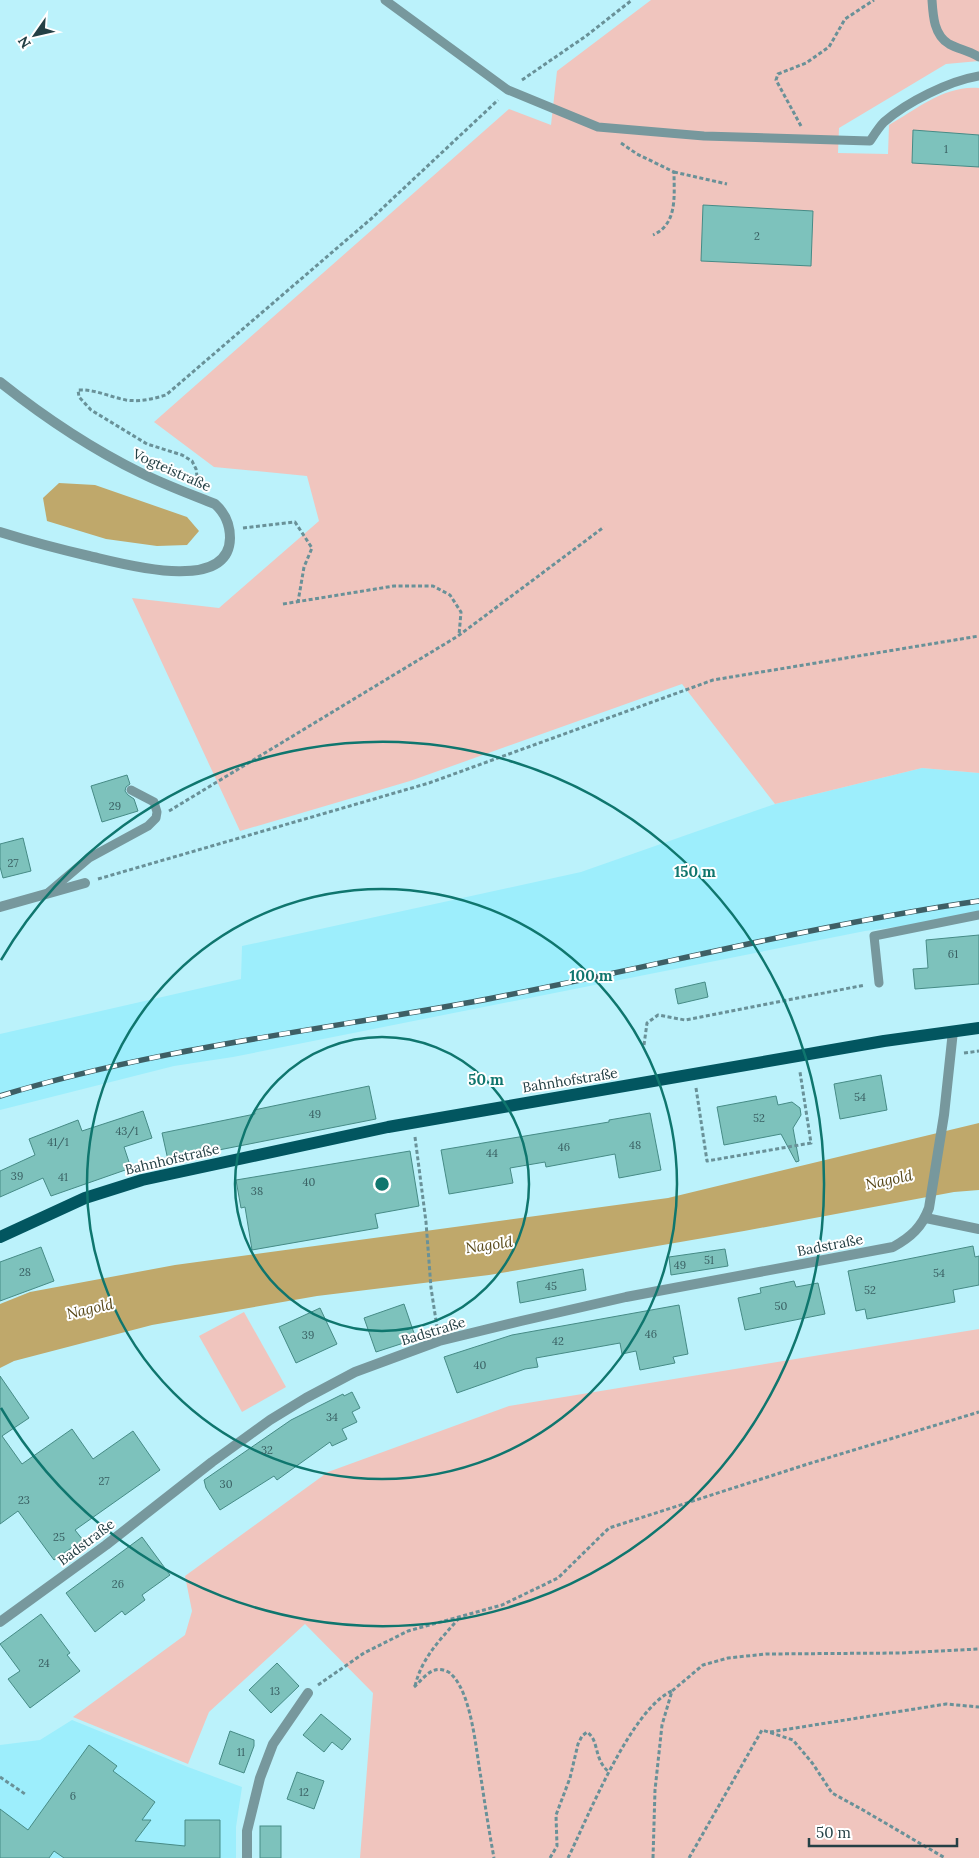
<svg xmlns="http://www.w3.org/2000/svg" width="979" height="1858" viewBox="0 0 979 1858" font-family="Lora,serif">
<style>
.built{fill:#9deefc}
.green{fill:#f0c5be}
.water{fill:#bfa86b}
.building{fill:#7dc2bc;stroke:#468b86}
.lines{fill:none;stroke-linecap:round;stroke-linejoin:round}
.path{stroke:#699198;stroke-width:3;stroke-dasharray:4 2.5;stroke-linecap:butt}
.lane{stroke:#77989d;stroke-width:9}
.street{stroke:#77989d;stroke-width:10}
.primary{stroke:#025660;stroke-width:12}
.rail-casing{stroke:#3e5f65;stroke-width:5.5}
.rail{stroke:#fff;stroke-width:4;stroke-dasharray:11;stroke-linecap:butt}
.ring{fill:none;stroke:#0f766e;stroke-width:2.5}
.labels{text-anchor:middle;stroke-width:4;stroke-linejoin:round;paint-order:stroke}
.number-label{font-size:11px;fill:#3a6063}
.street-label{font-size:14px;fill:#244045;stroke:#fff}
.water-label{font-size:15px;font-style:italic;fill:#564616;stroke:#fff}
.centre{fill:#0f766e;stroke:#fff;stroke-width:2.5}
.ring-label{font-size:15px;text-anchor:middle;font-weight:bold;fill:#0f766e;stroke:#fff;stroke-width:4;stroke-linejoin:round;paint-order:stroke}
</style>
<rect width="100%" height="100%" fill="#bbf2fb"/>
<g class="built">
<polygon points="922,768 979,773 979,916 865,931 233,1057 174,1066 0,1110 0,1034 241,979 242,946 581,872 775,804"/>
<polygon points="72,1720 188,1767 242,1787 236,1827 236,1858 0,1858 0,1745 40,1740"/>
</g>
<g class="green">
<path d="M651,0H979V61L946,64L839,128L838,153L888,154L889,125C917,109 945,85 979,88V773L922,768L775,804L682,684L410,781L240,831L132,598L219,608L319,521L307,476L214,467L154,422L509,109L551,125L557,71Z"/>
<polygon points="244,1312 286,1387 242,1412 199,1336"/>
<polygon points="979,1329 979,1858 360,1858 373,1693 305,1624 209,1712 188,1764 73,1717 185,1635 192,1611 185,1576 328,1472 509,1406"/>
</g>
<g class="water">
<polygon points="59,483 95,485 187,517 199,531 187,545 157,546 106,539 47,521 43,498"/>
<polygon points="979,1123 979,1190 954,1192 744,1231 489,1275 317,1296 152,1325 14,1361 0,1368 0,1304 30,1292 175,1265 668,1198"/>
</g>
<g class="building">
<polygon points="913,130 979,135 979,167 912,163"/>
<polygon points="703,205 813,211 811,266 701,261"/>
<polygon points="127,775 130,784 126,787 125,791 128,795 134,799 138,811 102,822 91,786"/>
<polygon points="23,838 31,871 3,878 0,867 0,844"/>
<polygon points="979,935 979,984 915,989 913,969 928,968 926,940"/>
<polygon points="705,982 708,997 678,1004 675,989"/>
<polygon points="881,1075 887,1110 840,1119 834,1084"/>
<polygon points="369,1086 376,1119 168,1160 162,1133 255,1114 254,1110"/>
<polygon points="776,1096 778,1105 792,1102 800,1108 801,1115 793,1128 799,1161 796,1162 781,1134 724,1145 717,1107"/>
<polygon points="143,1111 152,1138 124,1147 131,1168 51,1196 43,1178 0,1197 0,1171 35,1155 29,1139 78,1120 82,1131"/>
<polygon points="650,1113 661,1170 619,1178 615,1154 546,1167 545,1162 510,1168 513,1183 449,1194 441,1150 609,1122 609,1120"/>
<polygon points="410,1151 419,1206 375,1214 378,1228 252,1250 245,1207 241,1208 236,1180"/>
<polygon points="973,1246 975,1257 979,1256 979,1285 953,1290 955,1302 867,1319 865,1309 856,1311 848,1271"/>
<polygon points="41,1247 54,1281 0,1301 0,1262"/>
<polygon points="725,1249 728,1266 671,1275 669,1257"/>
<polygon points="583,1269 586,1290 520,1303 517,1282"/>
<polygon points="794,1281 796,1287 818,1283 825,1314 745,1330 738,1298 761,1293 760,1288"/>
<polygon points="404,1304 416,1339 376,1352 364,1318"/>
<polygon points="679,1305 688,1354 673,1357 675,1363 640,1370 636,1351 622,1354 620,1343 536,1358 538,1367 525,1369 457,1393 444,1357 512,1335"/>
<polygon points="320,1308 337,1344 296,1363 279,1327"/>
<polygon points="0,1376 29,1418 2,1436 22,1464 72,1429 93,1459 133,1431 160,1470 75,1530 83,1540 54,1560 18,1511 0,1524"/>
<polygon points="352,1392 360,1408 352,1412 357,1422 342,1429 347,1439 332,1446 330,1442 277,1480 274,1476 220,1510 206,1488 204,1480 291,1420 343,1394 344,1396"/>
<polygon points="142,1537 170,1575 142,1595 145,1600 125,1615 122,1611 95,1632 66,1593"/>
<polygon points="41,1614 70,1653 67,1655 80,1671 30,1708 8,1679 20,1671 0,1644"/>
<polygon points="277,1663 299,1686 271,1713 249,1690"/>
<polygon points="321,1714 351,1739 342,1750 332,1742 324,1752 303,1735"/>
<polygon points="230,1731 254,1740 254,1746 244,1773 219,1764"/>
<polygon points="89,1745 117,1766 113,1771 155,1802 142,1820 151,1820 135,1841 185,1846 185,1820 220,1820 220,1858 64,1858 54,1851 49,1858 0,1858 0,1809 28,1830"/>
<polygon points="297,1772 324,1781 314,1809 287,1799"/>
<rect x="260" y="1826" width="21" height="32"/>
</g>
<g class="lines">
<g class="path">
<polyline points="522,80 586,36 632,0"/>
<polyline points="801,126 776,80 778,74 806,63 829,47 845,19 874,0"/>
<path d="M621,143L637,154L674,172C674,195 678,224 653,235"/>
<polyline points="674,172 727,184"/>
<path d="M198,483L196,469L192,461L182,455L147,444L91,410L79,397L78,390C95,389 110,397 126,400C140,402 153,399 166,395L372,218L498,100"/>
<polyline points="243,528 295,522 312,548 304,567 298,602"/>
<polyline points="283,604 394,586 433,586 450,595 461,612 459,635"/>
<polyline points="169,811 458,636 604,527"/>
<polyline points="98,879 429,783 713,680 979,636"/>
<polyline points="644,1045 647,1023 658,1015 685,1020 865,985"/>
<polyline points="964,1053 979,1051"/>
<polyline points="696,1088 707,1161 811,1143 800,1072"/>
<polyline points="415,1137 426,1222 431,1288 437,1327"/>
<polyline points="318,1685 364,1653 408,1631 502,1605 558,1578 609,1528 811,1463 979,1412"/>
<path d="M415,1686C422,1657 441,1639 460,1617"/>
<path d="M414,1687C420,1682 427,1672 435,1670C440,1668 449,1671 452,1675C472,1695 476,1751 481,1778C485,1805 489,1831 494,1858"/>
<polyline points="770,1732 946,1704 979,1707"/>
<polyline points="0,1777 25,1794"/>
<path d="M550,1858L557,1846L556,1815L570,1778L578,1744L582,1736L587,1732C600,1741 593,1759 609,1772"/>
<path d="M568,1858C588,1817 631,1709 672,1691"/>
<polyline points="653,1858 655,1790 662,1725 672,1691 703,1665 728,1658 766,1654 900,1653 979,1649"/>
<polyline points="689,1858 762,1730 793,1740 813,1764 832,1793 863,1810 945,1858"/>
</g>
<g class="lane">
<path d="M385,0L508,90L598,127L704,136L870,141C874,135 879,127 884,122C907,102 949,81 979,76"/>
<path d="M932,0C933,16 934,35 949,44C958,49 970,51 979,57"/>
<polyline points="49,892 89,858 148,826 156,818 157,812 154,802 131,790"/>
<polyline points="879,983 874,936 979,915"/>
</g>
<g class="street">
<path d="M0,382C44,417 90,448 141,473C165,485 190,494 215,504C225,513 230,524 230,538C229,595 120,563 89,556C59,549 29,541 0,532"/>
<polyline points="0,907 85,883"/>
<polyline points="926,1218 979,1229"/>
<path d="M0,1622L106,1545L212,1462L270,1420L306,1398L355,1372L439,1341L521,1321L626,1297L893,1247C911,1237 922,1227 929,1208L944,1115L953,1031"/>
<polyline points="247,1858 247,1831 260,1778 273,1744 308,1693"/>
</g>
<polyline class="primary" points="0,1237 85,1198 142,1180 388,1127 884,1041 979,1028"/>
<g class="rail-casing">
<path id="rail" d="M0,1096C153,1049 315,1031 472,1002C642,970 808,926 979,901"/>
</g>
<use href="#rail" class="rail"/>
</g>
<g class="ring">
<circle cx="382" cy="1184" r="147"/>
<circle cx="382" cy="1184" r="295"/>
<path d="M1 960A442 442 0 1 1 1 1408"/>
</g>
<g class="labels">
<g class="number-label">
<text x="946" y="153">1</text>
<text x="757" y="240">2</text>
<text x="115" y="810">29</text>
<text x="13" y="867">27</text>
<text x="953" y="958">61</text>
<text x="860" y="1101">54</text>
<text x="315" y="1118">49</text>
<text x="759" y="1122">52</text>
<text x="127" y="1135">43/1</text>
<text x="58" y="1146">41/1</text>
<text x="635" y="1149">48</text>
<text x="564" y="1151">46</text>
<text x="492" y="1157">44</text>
<text x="17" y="1180">39</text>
<text x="63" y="1181">41</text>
<text x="309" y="1186">40</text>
<text x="257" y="1195">38</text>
<text x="709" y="1264">51</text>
<text x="680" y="1269">49</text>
<text x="25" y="1276">28</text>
<text x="939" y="1277">54</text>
<text x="551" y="1290">45</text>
<text x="870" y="1294">52</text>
<text x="781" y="1310">50</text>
<text x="651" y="1338">46</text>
<text x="308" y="1339">39</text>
<text x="558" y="1345">42</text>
<text x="480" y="1369">40</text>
<text x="332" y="1421">34</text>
<text x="267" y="1454">32</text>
<text x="104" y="1485">27</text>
<text x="226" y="1488">30</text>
<text x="24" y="1504">23</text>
<text x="59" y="1541">25</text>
<text x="118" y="1588">26</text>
<text x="44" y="1667">24</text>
<text x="275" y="1695">13</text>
<text x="241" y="1756">11</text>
<text x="304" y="1796">12</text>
<text x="73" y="1800">6</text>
</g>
<g class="street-label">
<text transform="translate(172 470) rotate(24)" y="5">Vogteistraße</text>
<text transform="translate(570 1080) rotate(-9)" y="5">Bahnhofstraße</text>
<text transform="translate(172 1159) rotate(-13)" y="5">Bahnhofstraße</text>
<text transform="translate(830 1245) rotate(-11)" y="5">Badstraße</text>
<text transform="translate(433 1331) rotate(-17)" y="5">Badstraße</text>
<text transform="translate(86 1542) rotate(-37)" y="5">Badstraße</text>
</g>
<g class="water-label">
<text transform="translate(889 1180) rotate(-12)" y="5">Nagold</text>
<text transform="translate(489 1245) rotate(-8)" y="5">Nagold</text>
<text transform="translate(90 1309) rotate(-13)" y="5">Nagold</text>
</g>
</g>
<circle cx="382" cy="1184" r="8" class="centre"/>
<g class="ring-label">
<text x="695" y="877">150 m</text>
<text x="591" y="981">100 m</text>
<text x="486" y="1085">50 m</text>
</g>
<g transform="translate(35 35) rotate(236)" stroke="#ffffff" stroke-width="4" paint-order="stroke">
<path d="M0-4L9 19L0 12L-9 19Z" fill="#244045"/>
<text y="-8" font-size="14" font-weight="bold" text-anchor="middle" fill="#244045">N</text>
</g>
<path d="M809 1838v8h148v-8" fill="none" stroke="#244045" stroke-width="2.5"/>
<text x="816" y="1838" font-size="15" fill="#244045" stroke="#ffffff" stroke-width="4" paint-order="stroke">50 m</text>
</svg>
